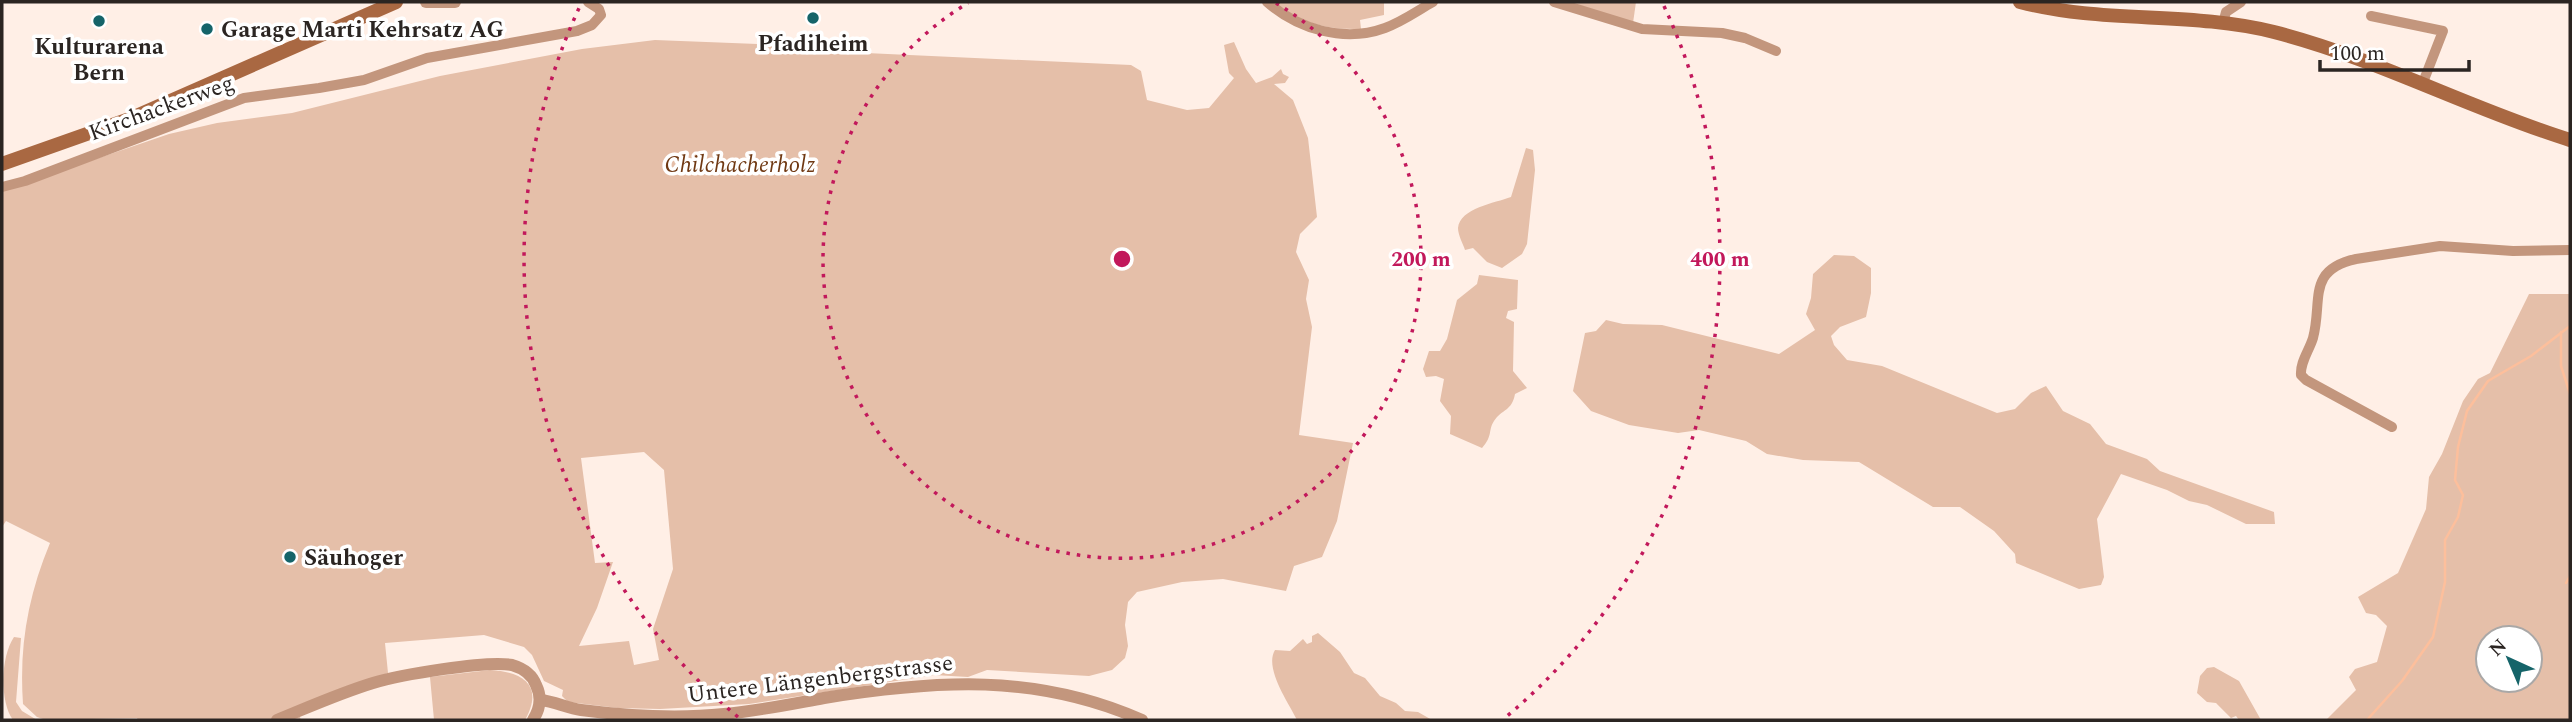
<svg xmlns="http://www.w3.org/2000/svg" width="2572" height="722" viewBox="0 0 2572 722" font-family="Spectral,serif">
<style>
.green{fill:#e5bfa9;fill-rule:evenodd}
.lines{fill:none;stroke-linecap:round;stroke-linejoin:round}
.stream{stroke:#fdbf9c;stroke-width:2.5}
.minor{stroke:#c3967d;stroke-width:10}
.tertiary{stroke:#c3967d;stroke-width:12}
.secondary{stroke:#a96842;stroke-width:14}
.ring{fill:none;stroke:#c2185b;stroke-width:3.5;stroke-dasharray:3.5 7}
.poi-dot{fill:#156469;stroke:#fff;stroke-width:2.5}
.labels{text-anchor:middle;stroke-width:7;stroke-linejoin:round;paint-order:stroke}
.poi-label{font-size:23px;font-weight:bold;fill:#2b2522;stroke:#fff;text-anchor:start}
.street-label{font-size:23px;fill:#2b2522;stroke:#fff}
.park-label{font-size:23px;font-style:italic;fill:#703913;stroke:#fff}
.centre{fill:#c2185b;stroke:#fff;stroke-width:3.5}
.ring-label{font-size:21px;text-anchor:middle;font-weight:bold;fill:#c2185b;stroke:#fff;stroke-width:7;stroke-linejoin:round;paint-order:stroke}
</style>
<rect width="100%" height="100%" fill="#ffefe6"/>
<g class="green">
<path d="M1272,2H1384V15L1360,20L1361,29C1321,29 1306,24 1272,2Z"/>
<polygon points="1560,2 1636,2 1633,23"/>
<path d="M655,40L811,46L866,53L1131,65L1141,71L1147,100L1187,110L1209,108L1234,78L1229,73L1224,45L1234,42L1246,69L1256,83L1272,77L1281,69L1283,74L1289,77L1285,83L1274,84L1293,100L1308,138L1317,217L1300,234L1296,252L1309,280L1306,299L1312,327L1299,435L1353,443L1337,521L1322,557L1294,566L1286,591L1223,579L1182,582L1137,592L1128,602L1125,625L1128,646L1125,658L1112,670L1089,676L987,670L968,677L934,675L749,704L660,709L618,708L568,702L562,696L563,690L544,681L532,655L524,647L484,635L385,643L388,673L297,708L301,720H138L137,718L46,720L37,717L23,704C19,646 28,596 50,543L6,521L2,527V191L169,134L217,123L292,113L440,76L582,49ZM644,452L664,470L673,569L653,629L659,660L634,665L629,641L579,646L597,608L613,562L595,563L581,458Z"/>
<path d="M1526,148L1533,150L1535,170L1527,244L1522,254L1502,268L1487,262L1473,248L1465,250C1463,244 1458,235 1458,228C1460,208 1495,203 1511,197Z"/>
<polygon points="1834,255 1854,256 1871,268 1871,293 1866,317 1840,327 1831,336 1834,345 1847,360 1882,366 1997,413 2015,409 2031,393 2046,386 2063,411 2090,424 2106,444 2147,459 2160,471 2274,512 2275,524 2246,524 2207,505 2189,501 2167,490 2121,474 2097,519 2104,577 2101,585 2079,589 2016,563 2015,554 1994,531 1960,507 1933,507 1859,462 1803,460 1767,454 1746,441 1699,430 1678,433 1629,425 1591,411 1573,391 1585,333 1596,331 1606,320 1623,324 1662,325 1779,354 1815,330 1806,314 1811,298 1813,274"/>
<path d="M1479,275L1518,280L1517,309L1508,311L1506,318L1514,322L1513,371L1527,388L1515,394C1512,411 1502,409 1494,421C1488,430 1493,436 1482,448L1450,434L1451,416L1440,401L1444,379L1436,376L1426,377L1423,369L1429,351H1440L1447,339L1457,300L1477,284Z"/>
<path d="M2529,294H2570V720H2326L2356,690L2349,677L2355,669L2377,662L2387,626L2376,615L2366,613L2358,597L2398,573L2426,509L2429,477L2442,454L2463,401L2478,379L2490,373ZM2488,638H2530V680H2488Z"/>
<path d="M1318,633L1340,652L1354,673L1365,678L1380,696L1396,703L1405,711L1418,712L1432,720H1297C1288,702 1264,668 1275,650L1290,651L1303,639L1307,644L1312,642V636Z"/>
<path d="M14,637L21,638L16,702L22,711L37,720H13C0,702 0,658 14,637Z"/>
<polygon points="2214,667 2239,681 2261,720 2239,720 2236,716 2231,718 2216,703 2207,702 2197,693 2200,676 2207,668"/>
<path d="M490,670C524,672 544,686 525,720H434L430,677Z"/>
</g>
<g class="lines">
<g class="stream">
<polyline points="2561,332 2561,366 2570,394"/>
<polyline points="2566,583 2570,576"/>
<polyline points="2367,720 2402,681 2433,637 2445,582 2445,540 2458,517 2463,495 2455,480 2458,447 2467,411 2488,381 2531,356 2570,326"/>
</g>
<g class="minor">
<path d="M1267,2C1298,29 1344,43 1385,28C1402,22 1417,11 1433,2"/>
<polyline points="1554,2 1642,29 1722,33 1745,38 1776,51"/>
<polyline points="2371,16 2443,31 2422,85"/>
<polyline points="2223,23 2226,12 2241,2"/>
<polyline points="2,187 25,181 244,98 319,88 364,80 427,58 577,31 592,25 601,15 599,9 588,2"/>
<path d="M2392,427L2306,380L2301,375C2300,362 2309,351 2313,338C2323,301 2306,270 2356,259L2440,246L2513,251L2570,250"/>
</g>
<g class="tertiary">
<polyline points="426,2 455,2"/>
<path d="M540,700C554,701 567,708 581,710C628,716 677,719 724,714C758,711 791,704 824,698C936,680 1036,673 1142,720"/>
<path d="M277,720C309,707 340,693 373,683C399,675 487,660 512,665C522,668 532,674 536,685C542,697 540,709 533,720"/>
</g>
<g class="secondary">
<path d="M2020,2C2103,24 2191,11 2274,32C2376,58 2470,109 2570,140"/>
<polyline points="2,164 132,118 396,2"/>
</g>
</g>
<g class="ring">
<path d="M1276 3A299 299 0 1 1 968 3"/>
<path d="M738 717A598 598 0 0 1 580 6M1664 6A598 598 0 0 1 1506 717"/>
</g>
<g class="poi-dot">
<circle cx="813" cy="18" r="7"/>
<circle cx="99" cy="21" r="7"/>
<circle cx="207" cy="29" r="7"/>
<circle cx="290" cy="557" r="7"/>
</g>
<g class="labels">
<g class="poi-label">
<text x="221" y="37">Garage Marti Kehrsatz AG</text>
<text x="813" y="51" text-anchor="middle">Pfadiheim</text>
<text x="99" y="54" text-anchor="middle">Kulturarena<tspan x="99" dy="26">Bern</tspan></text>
<text x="304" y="565">Säuhoger</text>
</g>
<g class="street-label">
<text transform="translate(161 107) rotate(-20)" y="8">Kirchackerweg</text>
<text transform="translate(820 678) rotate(-7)" y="8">Untere Längenbergstrasse</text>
</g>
<g class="park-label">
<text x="740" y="172">Chilchacherholz</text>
</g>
</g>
<circle cx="1122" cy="259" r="10" class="centre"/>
<g class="ring-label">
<text x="1421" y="266">200 m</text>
<text x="1720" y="266">400 m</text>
</g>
<rect width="2572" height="722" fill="none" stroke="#2b2522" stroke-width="7"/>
<g transform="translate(2509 659) rotate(316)"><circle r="33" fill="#ffffff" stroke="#aaa8a7" stroke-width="2"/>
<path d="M0-5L12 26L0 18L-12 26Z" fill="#156469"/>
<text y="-10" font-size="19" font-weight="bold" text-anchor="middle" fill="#2b2522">N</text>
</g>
<path d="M2320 60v10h149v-10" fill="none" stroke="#2b2522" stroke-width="3.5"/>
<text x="2330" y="60" font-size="21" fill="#2b2522" stroke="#ffffff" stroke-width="5" paint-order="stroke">100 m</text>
</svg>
